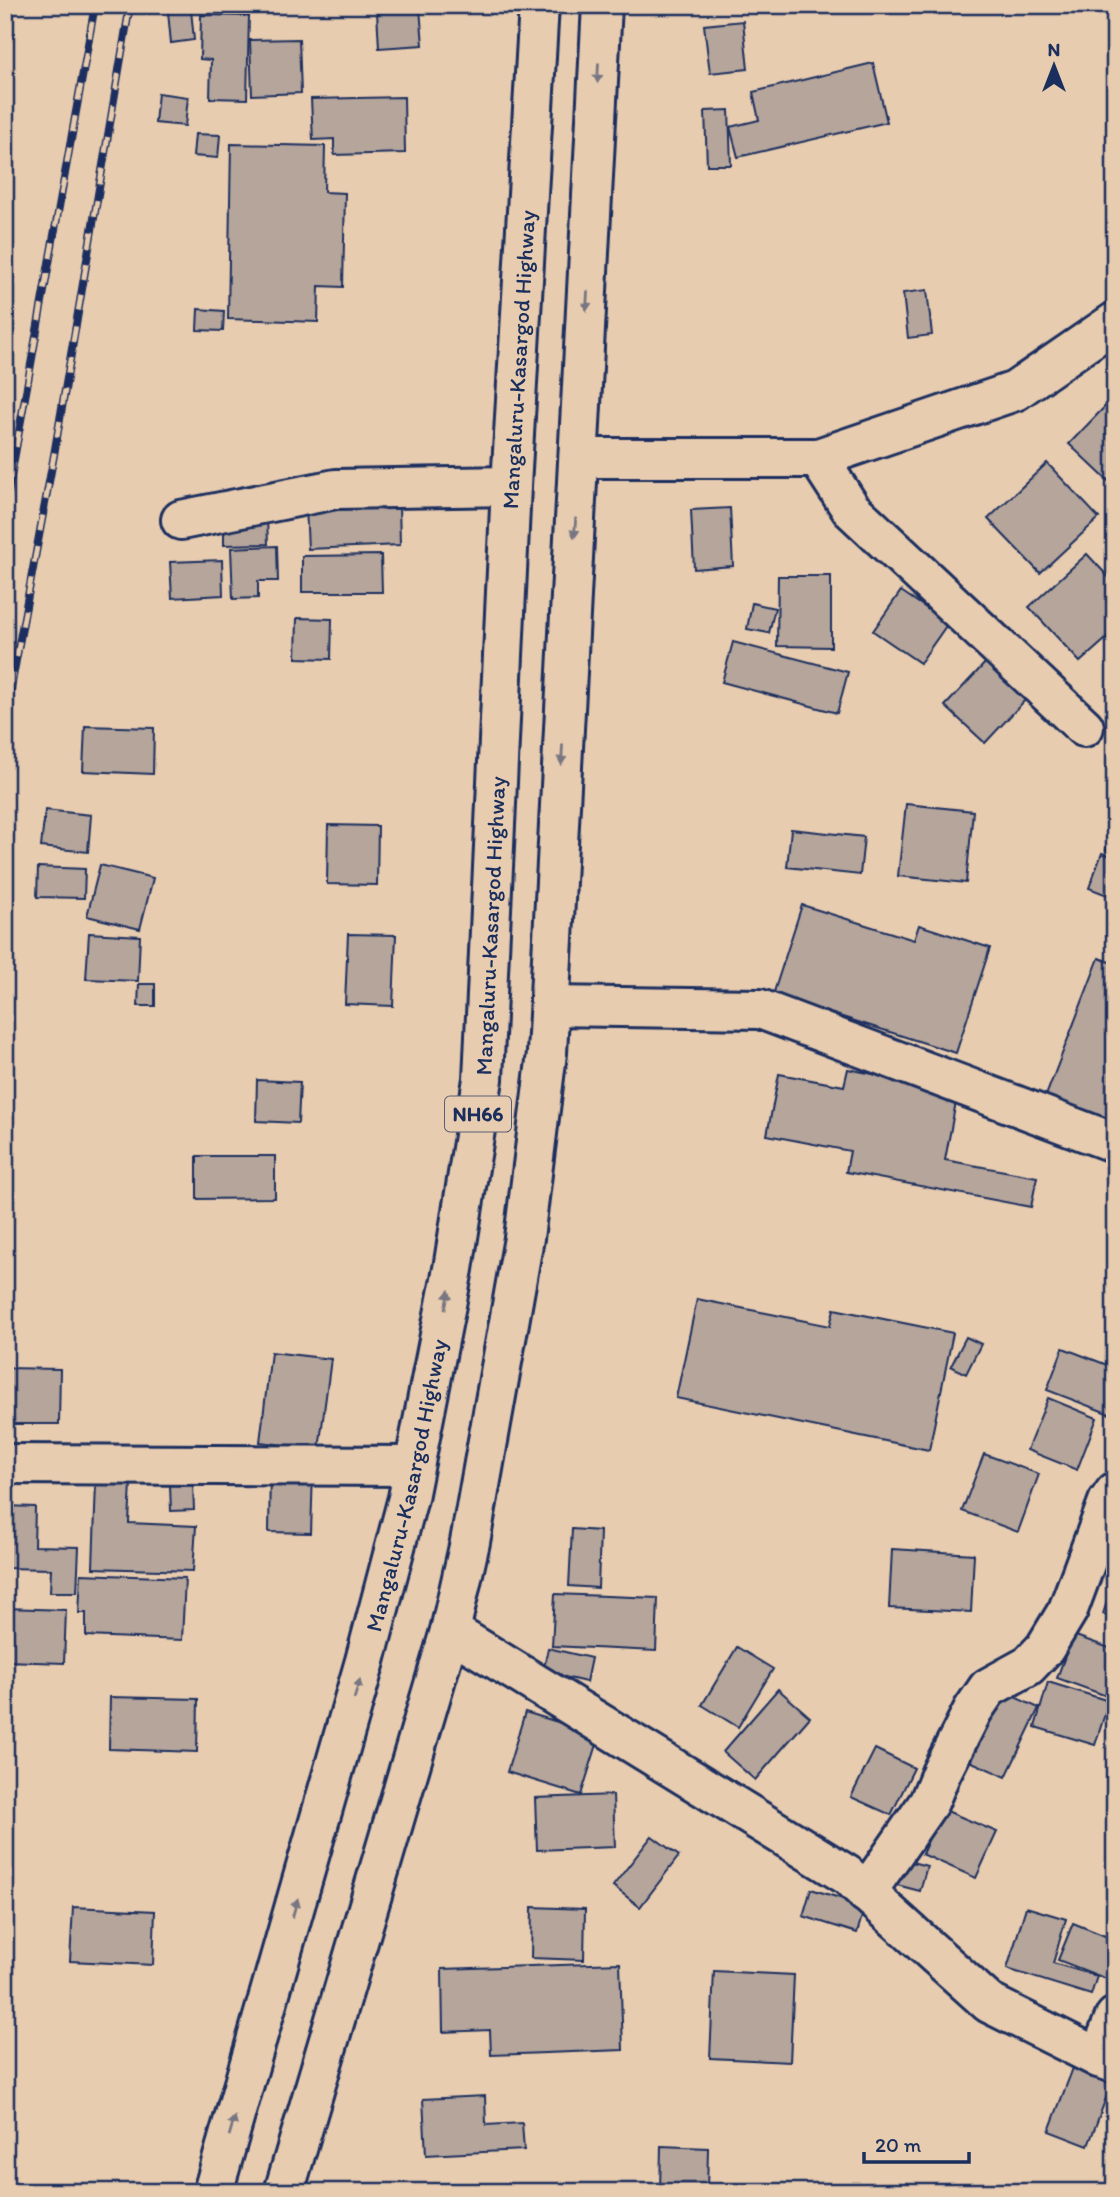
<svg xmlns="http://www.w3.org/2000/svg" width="1120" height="2197" viewBox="0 0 1120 2197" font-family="Itim,sans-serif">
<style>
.building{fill:#b5a59b;stroke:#1b2f5e;stroke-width:2}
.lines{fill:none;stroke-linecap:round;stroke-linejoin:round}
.street-casing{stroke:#1b2f5e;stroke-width:44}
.highway-casing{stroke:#1b2f5e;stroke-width:44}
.street{stroke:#e8ccaf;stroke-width:38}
.highway{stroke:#e8ccaf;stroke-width:38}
.rail-casing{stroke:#1b2f5e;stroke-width:8}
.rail{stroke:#e8ccaf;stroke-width:5;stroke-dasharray:16;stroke-linecap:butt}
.oneway{fill:#777682}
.labels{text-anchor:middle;stroke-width:5;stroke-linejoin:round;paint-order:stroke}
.shield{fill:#e8ccaf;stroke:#585e76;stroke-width:2}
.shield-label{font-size:21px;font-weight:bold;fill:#1b2f5e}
.street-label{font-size:23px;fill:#1b2f5e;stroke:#e8ccaf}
</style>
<rect width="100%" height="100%" fill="#e8ccaf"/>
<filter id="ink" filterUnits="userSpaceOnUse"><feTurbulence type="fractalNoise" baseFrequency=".0143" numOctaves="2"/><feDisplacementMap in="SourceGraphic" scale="14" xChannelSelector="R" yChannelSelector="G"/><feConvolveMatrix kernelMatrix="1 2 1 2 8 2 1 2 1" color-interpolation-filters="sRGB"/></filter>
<g filter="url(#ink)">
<g class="building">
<polygon points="420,8 423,45 379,48 377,12"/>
<polygon points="191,10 194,40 171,43 168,12"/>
<polygon points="201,15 249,16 247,99 210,98 211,60 200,59"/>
<polygon points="743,21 748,69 710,73 704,25"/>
<polygon points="299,39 301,93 252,95 250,40"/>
<polygon points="873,63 887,122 738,157 730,127 759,120 753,92"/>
<polygon points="158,93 188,97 185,126 155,123"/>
<polygon points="404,97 405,153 334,155 334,139 313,140 311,99"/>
<polygon points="729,110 731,165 707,165 705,111"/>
<polygon points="195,134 220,135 218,158 193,156"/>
<polygon points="231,144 325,146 324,192 345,193 343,287 319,286 318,322 228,319"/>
<polygon points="927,290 932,335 908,338 903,293"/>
<polygon points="198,309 224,311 223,331 197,330"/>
<polygon points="1115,396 1115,473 1108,481 1069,444"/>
<polygon points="1047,463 1099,518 1040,573 988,519"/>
<polygon points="399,503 400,545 308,549 306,507"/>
<polygon points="730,508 733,566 694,569 691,510"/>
<polygon points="267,517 268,544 224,545 224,518"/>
<polygon points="277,546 278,581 258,581 258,598 233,599 231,548"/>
<polygon points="1087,554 1115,584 1115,631 1080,662 1029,607"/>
<polygon points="381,555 382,592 302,592 302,556"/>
<polygon points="222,560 223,595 172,598 170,562"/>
<polygon points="778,576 831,576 831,647 777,646"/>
<polygon points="901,591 948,623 920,663 873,631"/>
<polygon points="752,603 775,608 769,633 747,629"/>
<polygon points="297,618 332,619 331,659 296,658"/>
<polygon points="733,642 848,672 837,713 722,682"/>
<polygon points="988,660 1028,697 985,743 945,706"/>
<polygon points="85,726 154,728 153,774 83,771"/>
<polygon points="906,804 973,811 966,883 898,876"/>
<polygon points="45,810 91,815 88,852 41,847"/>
<polygon points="1115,811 1115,852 1106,850"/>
<polygon points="328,825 378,826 377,885 327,884"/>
<polygon points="791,829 864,837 860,875 787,867"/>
<polygon points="1102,853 1115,858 1115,898 1089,888"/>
<polygon points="100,865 153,878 140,929 87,916"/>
<polygon points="38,867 85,869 84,898 37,897"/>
<polygon points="802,905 914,940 919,925 990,948 956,1053 773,995"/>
<polygon points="89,933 140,936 138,981 86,979"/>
<polygon points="348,934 396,935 393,1006 345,1004"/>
<polygon points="1099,958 1115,964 1115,1127 1044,1101"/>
<polygon points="139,984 155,984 155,1006 138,1006"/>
<polygon points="848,1069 958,1091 945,1160 1037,1177 1031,1207 846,1172 850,1151 767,1135 779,1074 844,1086"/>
<polygon points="257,1080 300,1082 298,1123 256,1121"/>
<polygon points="197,1156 275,1156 275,1198 197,1199"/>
<polygon points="697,1299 830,1326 834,1309 953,1333 929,1450 676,1398"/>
<polygon points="966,1337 981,1344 966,1374 951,1366"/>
<polygon points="1063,1348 1115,1368 1115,1416 1047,1390"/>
<polygon points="271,1352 331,1359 319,1449 260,1442"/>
<polygon points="5,1368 60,1369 59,1424 5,1424"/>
<polygon points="1048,1398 1097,1418 1077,1470 1027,1450"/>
<polygon points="984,1454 1039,1474 1018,1532 962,1511"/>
<polygon points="270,1471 313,1472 311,1533 269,1532"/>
<polygon points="96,1482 131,1483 129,1523 196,1526 193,1571 93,1568"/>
<polygon points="193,1484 194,1510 171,1511 170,1485"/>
<polygon points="5,1506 35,1507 34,1546 79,1547 77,1592 50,1592 51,1569 5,1568"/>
<polygon points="572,1529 600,1531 598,1588 569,1586"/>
<polygon points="892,1549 974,1554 971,1612 889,1608"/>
<polygon points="81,1574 185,1578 182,1640 86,1636 86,1613 79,1613"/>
<polygon points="1115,1576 1115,1618 1103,1614"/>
<polygon points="555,1594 658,1598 656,1651 552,1646"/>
<polygon points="5,1608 66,1610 64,1663 5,1661"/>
<polygon points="1073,1635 1115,1650 1115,1699 1057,1678"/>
<polygon points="737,1647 773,1669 738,1727 702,1705"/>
<polygon points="548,1648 591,1658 586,1682 543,1672"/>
<polygon points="1048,1682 1109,1701 1095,1745 1035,1727"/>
<polygon points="778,1689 810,1717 755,1780 723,1752"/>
<polygon points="997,1689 1039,1708 1006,1777 965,1759"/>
<polygon points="110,1697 198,1699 197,1752 109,1749"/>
<polygon points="525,1712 600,1735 581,1795 507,1772"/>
<polygon points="875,1749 914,1768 891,1815 851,1797"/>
<polygon points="613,1795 615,1847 537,1850 535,1798"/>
<polygon points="942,1809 997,1832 976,1878 922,1854"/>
<polygon points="652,1836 679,1856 640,1907 613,1886"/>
<polygon points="900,1859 927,1866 920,1891 893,1884"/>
<polygon points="811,1889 865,1906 857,1933 803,1916"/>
<polygon points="73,1907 155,1911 153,1965 70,1961"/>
<polygon points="532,1907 585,1909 584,1960 531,1958"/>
<polygon points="1026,1907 1066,1919 1053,1963 1097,1976 1091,1995 1007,1969"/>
<polygon points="1073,1923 1115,1940 1115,1973 1112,1981 1058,1960"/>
<polygon points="620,1963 623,2050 491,2055 490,2030 443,2032 442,1969"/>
<polygon points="714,1971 794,1975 790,2062 710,2058"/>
<polygon points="1073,2068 1112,2082 1088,2146 1049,2131"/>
<polygon points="485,2096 486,2125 522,2123 524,2150 426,2155 423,2099"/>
<polygon points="661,2146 708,2148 707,2192 660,2192"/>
</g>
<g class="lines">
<g class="street-casing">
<g id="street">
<polyline points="580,458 818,458 1015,391 1115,322"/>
<polyline points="818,458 851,509 1084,727"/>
<polyline points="181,520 336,489 511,486"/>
<polyline points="550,1006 760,1009 1115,1143"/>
<polyline points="5,1464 414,1466"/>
<polyline points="450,1631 847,1875 989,2003 1099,2058 1115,2063"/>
<polyline points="866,1893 929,1802 941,1773 973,1710 988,1688 1028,1666 1045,1648 1068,1610 1108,1502 1115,1492"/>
<polyline points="1099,2058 1115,2017"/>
</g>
</g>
<g class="highway-casing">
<g id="highway">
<path id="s1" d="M213,2192L365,1661L408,1498L453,1269L483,1079L511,486L539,5"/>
<polyline points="284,2192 450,1631 470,1542 524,1238 547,1053 602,5"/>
</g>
</g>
<use href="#street" class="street"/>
<use href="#highway" class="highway"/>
<g class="rail-casing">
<g id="rail">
<polyline points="5,510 95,5"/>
<polyline points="5,720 54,455 130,5"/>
</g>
</g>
<use href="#rail" class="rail"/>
</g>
<defs><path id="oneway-solid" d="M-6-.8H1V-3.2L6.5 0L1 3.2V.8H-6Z" transform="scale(1.75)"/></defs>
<g class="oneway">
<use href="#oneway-solid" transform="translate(598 73) rotate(93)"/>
<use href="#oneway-solid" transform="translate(587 301) rotate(93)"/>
<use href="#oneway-solid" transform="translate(575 528) rotate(94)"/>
<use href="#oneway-solid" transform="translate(562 755) rotate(93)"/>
<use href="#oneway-solid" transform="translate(447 1300) rotate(-79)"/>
<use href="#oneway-solid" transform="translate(357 1689) rotate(-74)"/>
<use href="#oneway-solid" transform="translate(295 1908) rotate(-74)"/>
<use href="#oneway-solid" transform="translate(232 2126) rotate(-74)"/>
</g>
</g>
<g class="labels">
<rect class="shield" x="445" y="1096.5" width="66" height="35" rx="5"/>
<g class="shield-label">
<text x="478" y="1121">NH66</text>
</g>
<g class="street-label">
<text dy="8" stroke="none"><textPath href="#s1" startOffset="1867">Mangaluru-Kasargod Highway</textPath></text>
<text dy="8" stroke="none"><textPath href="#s1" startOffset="1300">Mangaluru-Kasargod Highway</textPath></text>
<text dy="8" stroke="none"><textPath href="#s1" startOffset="733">Mangaluru-Kasargod Highway</textPath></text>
</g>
</g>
<rect width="1120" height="2197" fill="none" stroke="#e8ccaf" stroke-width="28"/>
<rect x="14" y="14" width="1092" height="2169" fill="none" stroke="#1b2f5e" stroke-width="2.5" filter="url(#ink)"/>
<g transform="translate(1054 66)" stroke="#e8ccaf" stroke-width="5" paint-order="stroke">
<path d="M0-5L12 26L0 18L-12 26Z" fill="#1b2f5e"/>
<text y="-10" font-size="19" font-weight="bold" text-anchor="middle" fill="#1b2f5e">N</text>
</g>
<path d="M864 2152v10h105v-10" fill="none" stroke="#1b2f5e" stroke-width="3.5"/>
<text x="875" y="2152" font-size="21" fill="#1b2f5e" stroke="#e8ccaf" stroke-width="5" paint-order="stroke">20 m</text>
</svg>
